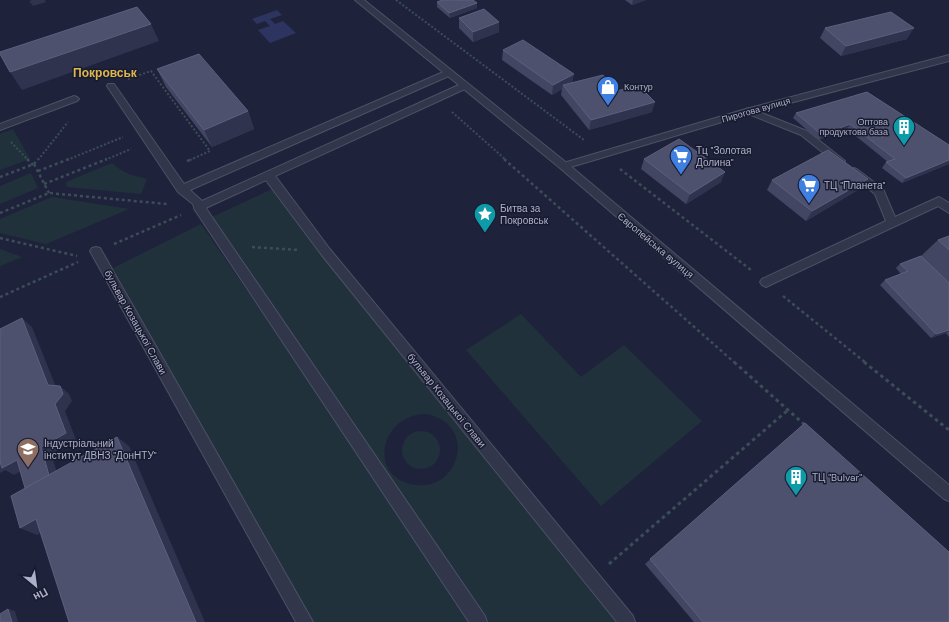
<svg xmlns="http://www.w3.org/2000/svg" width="949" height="622" viewBox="0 0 949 622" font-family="'DM Sans',sans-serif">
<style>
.green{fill:#20313c;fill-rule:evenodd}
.water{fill:#2d3460}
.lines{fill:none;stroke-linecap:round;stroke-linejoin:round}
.service-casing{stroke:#4d5066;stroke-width:2}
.pedestrian-casing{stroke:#4d5066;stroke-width:2}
.minor-casing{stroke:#4d5066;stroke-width:2}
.tertiary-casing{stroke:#4d5066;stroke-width:2}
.path-far2{stroke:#3b4d56;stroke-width:2;stroke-dasharray:2 2;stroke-linecap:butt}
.path-far1{stroke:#3b4d56;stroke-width:2.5;stroke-dasharray:3 3;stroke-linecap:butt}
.path{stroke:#3b4d56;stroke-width:3;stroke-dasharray:3.5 3.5;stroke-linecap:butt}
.service{fill:#32364b;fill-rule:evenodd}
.pedestrian{fill:#32364b;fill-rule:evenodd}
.minor{fill:#32364b;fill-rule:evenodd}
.tertiary{fill:#32364b;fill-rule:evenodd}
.wall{fill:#424663}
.shaded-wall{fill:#2f334e}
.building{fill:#4e516e;stroke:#5c607c}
.labels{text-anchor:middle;stroke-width:3;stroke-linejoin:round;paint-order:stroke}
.far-poi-label{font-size:9px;fill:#adb0c8;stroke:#181b2f;text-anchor:start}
.far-street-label{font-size:9px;fill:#adb0c8;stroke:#181b2f}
.poi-label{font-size:10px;fill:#adb0c8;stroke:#181b2f;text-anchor:start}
.street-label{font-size:10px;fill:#adb0c8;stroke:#181b2f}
.far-district-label{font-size:12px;font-weight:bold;fill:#dfb650;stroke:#181b2f}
</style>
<rect width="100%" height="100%" fill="#1e233b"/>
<g class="green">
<polygon points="13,129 30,159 0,170 0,134"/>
<path d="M112,163C122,173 134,176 147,179L141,194L67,187L66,182Z"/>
<polygon points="31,173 38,188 0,204 0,186"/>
<path d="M274,188L627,622H479L208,219ZM427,414C481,426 457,496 410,484C367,473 382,413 427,414Z"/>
<polygon points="52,197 129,209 46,244 0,233 0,219"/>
<polygon points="201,224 475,622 310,622 113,268"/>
<polygon points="0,249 22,257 0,266"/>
<polygon points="521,314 581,377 624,345 702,421 601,506 466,350"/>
<circle cx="421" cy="450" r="19"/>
</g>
<polygon class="water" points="277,10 282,15 270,19 275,24 283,21 296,33 270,43 258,30 270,26 265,21 257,24 252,19"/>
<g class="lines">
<g class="service-casing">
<g id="service">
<polygon points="448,70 451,71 452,73 451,75 190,190 202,201 461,84 467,84 468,86 467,88 199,211 195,210 193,204 178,192 107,86 108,84 114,84 184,184"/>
<polygon points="749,108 807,131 845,161 840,164 836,163 801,135 746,113 744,111 746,109"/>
<polygon points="854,168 858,170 883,189 895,217 939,197 949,203 949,213 938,206 770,285 766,287 762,285 760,282 762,279 886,221 875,194 850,174 849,172"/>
</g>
</g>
<g class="pedestrian-casing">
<g id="pedestrian">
<polygon points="269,172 273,173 329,248 633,616 635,622 617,622 321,254 265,179 264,176 265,173"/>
<polygon points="199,203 203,204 485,616 487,622 469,622 195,210 194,207 195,204"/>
<polygon points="96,247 100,248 313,622 296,622 90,251 92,248"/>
</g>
</g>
<g class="minor-casing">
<g id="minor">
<polygon points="949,55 949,61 752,113 564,169 559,166 560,164 746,109"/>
<polygon points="74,96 77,97 79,99 77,101 0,130 0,124"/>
</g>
</g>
<g class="tertiary-casing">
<polygon id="tertiary" points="355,0 364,0 568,164 949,485 949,501 944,499 560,168"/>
</g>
<g class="path-far2">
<polyline points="396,0 584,140"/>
<polyline points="128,79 151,71 210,151 190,160"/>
<polyline points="452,112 506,160"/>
<polyline points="11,142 28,160"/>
<polyline points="38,160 68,122"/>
<polyline points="67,160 123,137"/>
<polyline points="105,160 131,149"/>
</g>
<g class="path-far1">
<polyline points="27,159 33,165"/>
<polyline points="504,159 735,363"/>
<polyline points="187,161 193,159"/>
<polyline points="34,164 49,193"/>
<polyline points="620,169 751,270"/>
<polyline points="38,171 69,159"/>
<polyline points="0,177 34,164 38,159"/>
<polyline points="44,184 107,159"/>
<polyline points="0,213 49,193 167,204"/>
<polyline points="0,238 77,256"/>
<polyline points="114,244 181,215"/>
<polyline points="252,247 299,250"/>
<polyline points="783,296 866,363"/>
<polyline points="0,297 78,262"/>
</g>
<g class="path">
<polyline points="734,362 806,426"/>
<polyline points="864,362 949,430"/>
<polyline points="609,564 788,410"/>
</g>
<use href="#service" class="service"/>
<use href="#pedestrian" class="pedestrian"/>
<use href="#minor" class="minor"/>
<use href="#tertiary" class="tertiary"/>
</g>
<g class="wall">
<polygon points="625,0 646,0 632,5"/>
<polygon points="437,2 477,3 477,8 450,18 437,7"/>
<polygon points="459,18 499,32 473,42 459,28"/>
<polygon points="825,28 907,39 841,56 820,38"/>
<polygon points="503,50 572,83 617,91 652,112 589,130 561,95 562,89 552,95 502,60"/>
<polygon points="157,69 248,111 254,129 212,147 166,87"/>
<polygon points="867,92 949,145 949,164 902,183 882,168 886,162 888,162 847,129 819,140 793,118 796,113"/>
<polygon points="644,159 721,182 686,204 641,169"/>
<polygon points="868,179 861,188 806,221 767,190 772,180"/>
<polygon points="949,236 949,337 946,333 931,338 880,285 885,280 901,274 896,268 900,264 921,256 938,240"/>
<polygon points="805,423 949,622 694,622 645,564"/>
</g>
<g class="shaded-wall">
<polygon points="32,0 45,0 46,2 33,6 29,1"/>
<polygon points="633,0 646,0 632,5"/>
<polygon points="477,3 477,8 450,18 449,13"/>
<polygon points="499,22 499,32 473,42 473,32"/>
<polygon points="151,24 159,41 22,90 10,72"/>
<polygon points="914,28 907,39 841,56 846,46"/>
<polygon points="574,74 572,84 563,85 562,89 552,95 553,85"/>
<polygon points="655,102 652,112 589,130 591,120"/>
<polygon points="248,111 254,129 212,147 204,130"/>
<polygon points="850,124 847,129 819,140 822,135"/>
<polygon points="949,160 949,164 902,183 906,178"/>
<polygon points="725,172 721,182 686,204 690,194"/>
<polygon points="868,179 861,188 806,221 812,211"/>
<polygon points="22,318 32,327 58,392 48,385"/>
<polygon points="949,330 949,331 946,333 931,338 936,334"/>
<polygon points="60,386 69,394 72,401 65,411 76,440 51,454 61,485 51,479 41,447 55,404"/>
<polygon points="117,437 129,446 205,622 196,622"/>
<polygon points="17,460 29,467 14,475 5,470 0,473 0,461"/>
<polygon points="36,519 52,526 37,535 20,528"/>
<polygon points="8,609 15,611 18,622 12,622"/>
</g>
<g class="building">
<polygon points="442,0 473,0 477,3 449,13 437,2"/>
<polygon points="137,7 151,24 10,72 0,54 0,52"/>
<polygon points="484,9 499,22 473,32 459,18"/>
<polygon points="891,12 914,28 846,46 825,28"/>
<polygon points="523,40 574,74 553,85 503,50"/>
<polygon points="199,54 248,111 204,130 157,69"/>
<polygon points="603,75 617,91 638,85 655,102 591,120 563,85"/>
<polygon points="867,92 949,145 949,160 906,178 886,162 895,159 850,124 822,135 796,113"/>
<polygon points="679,139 725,172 690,194 644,159"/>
<polygon points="828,150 868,179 812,211 772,180"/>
<polygon points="949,236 949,250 938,240"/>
<polygon points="921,256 949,283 949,330 936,334 885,280 908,271 900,264"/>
<polygon points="22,318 48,385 60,386 63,394 55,404 66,433 41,447 49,475 25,488 17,460 2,468 0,462 0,329"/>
<polygon points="805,423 949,552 949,622 703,622 650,559"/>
<polygon points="117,437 196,622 69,622 36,519 20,528 11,496"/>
<polygon points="8,609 12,622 0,622 0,614"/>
</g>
<defs>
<g id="shop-pin" transform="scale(1.15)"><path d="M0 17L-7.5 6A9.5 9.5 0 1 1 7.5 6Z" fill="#3f7fe0" stroke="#181b2f"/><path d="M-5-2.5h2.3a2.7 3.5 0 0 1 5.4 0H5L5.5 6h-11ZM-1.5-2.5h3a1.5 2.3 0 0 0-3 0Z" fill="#fff"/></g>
<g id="building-pin" transform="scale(1.15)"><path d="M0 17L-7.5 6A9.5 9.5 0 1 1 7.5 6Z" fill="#0f9aa8" stroke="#181b2f"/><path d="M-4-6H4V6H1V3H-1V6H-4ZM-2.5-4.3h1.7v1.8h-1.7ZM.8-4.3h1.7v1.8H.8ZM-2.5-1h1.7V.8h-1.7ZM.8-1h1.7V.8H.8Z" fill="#fff"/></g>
<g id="supermarket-pin" transform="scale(1.15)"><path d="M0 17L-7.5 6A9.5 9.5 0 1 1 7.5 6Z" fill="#3f7fe0" stroke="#181b2f"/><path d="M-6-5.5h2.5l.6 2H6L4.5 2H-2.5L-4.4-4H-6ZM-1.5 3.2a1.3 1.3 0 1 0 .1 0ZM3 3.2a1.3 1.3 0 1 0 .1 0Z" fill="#fff"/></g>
<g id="sight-pin" transform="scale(1.15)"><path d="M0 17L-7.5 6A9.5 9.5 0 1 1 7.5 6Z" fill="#0f9aa8" stroke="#181b2f"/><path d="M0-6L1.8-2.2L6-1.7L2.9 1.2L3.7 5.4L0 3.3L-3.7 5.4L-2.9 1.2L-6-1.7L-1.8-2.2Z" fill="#fff"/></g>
<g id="university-pin" transform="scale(1.15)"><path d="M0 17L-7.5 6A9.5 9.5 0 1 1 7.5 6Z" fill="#8d6e63" stroke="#181b2f"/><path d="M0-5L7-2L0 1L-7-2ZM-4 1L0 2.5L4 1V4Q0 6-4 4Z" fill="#fff"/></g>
</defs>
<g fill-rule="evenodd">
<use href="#shop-pin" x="608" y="87"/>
<use href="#building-pin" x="904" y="127"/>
<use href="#supermarket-pin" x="681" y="156"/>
<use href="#supermarket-pin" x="809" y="185"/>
<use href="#sight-pin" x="485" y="214"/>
<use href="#university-pin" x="28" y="449"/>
<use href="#building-pin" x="796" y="477"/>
</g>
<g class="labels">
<g class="far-poi-label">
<text x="624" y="90">Контур</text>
<text x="888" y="125" text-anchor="end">Оптова<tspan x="888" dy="10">продуктова база</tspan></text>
</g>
<g class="far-street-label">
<text transform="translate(756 110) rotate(-16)" y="3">Пирогова вулиця</text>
</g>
<g class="poi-label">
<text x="696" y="154">Тц "Золотая<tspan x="696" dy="12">Долина"</tspan></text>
<text x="824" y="189">ТЦ "Планета"</text>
<text x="500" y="212">Битва за<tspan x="500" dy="12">Покровськ</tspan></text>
<text x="44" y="447">Індустріальний<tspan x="44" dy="12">інститут ДВНЗ "ДонНТУ"</tspan></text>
<text x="812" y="481">ТЦ "Bulvar"</text>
</g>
<g class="street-label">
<text transform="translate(656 245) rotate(40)" y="4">Європейська вулиця</text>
<text transform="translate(136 322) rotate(61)" y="4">бульвар Козацької Слави</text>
<text transform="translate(447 400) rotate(51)" y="4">бульвар Козацької Слави</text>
</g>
<g class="far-district-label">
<text x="105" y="77">Покровськ</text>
</g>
</g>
<g transform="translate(36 586) rotate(151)" stroke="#181b2f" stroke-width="3" paint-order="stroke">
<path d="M0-3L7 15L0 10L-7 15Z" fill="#adb0c8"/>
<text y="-6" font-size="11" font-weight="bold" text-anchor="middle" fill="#adb0c8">Пн</text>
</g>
</svg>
